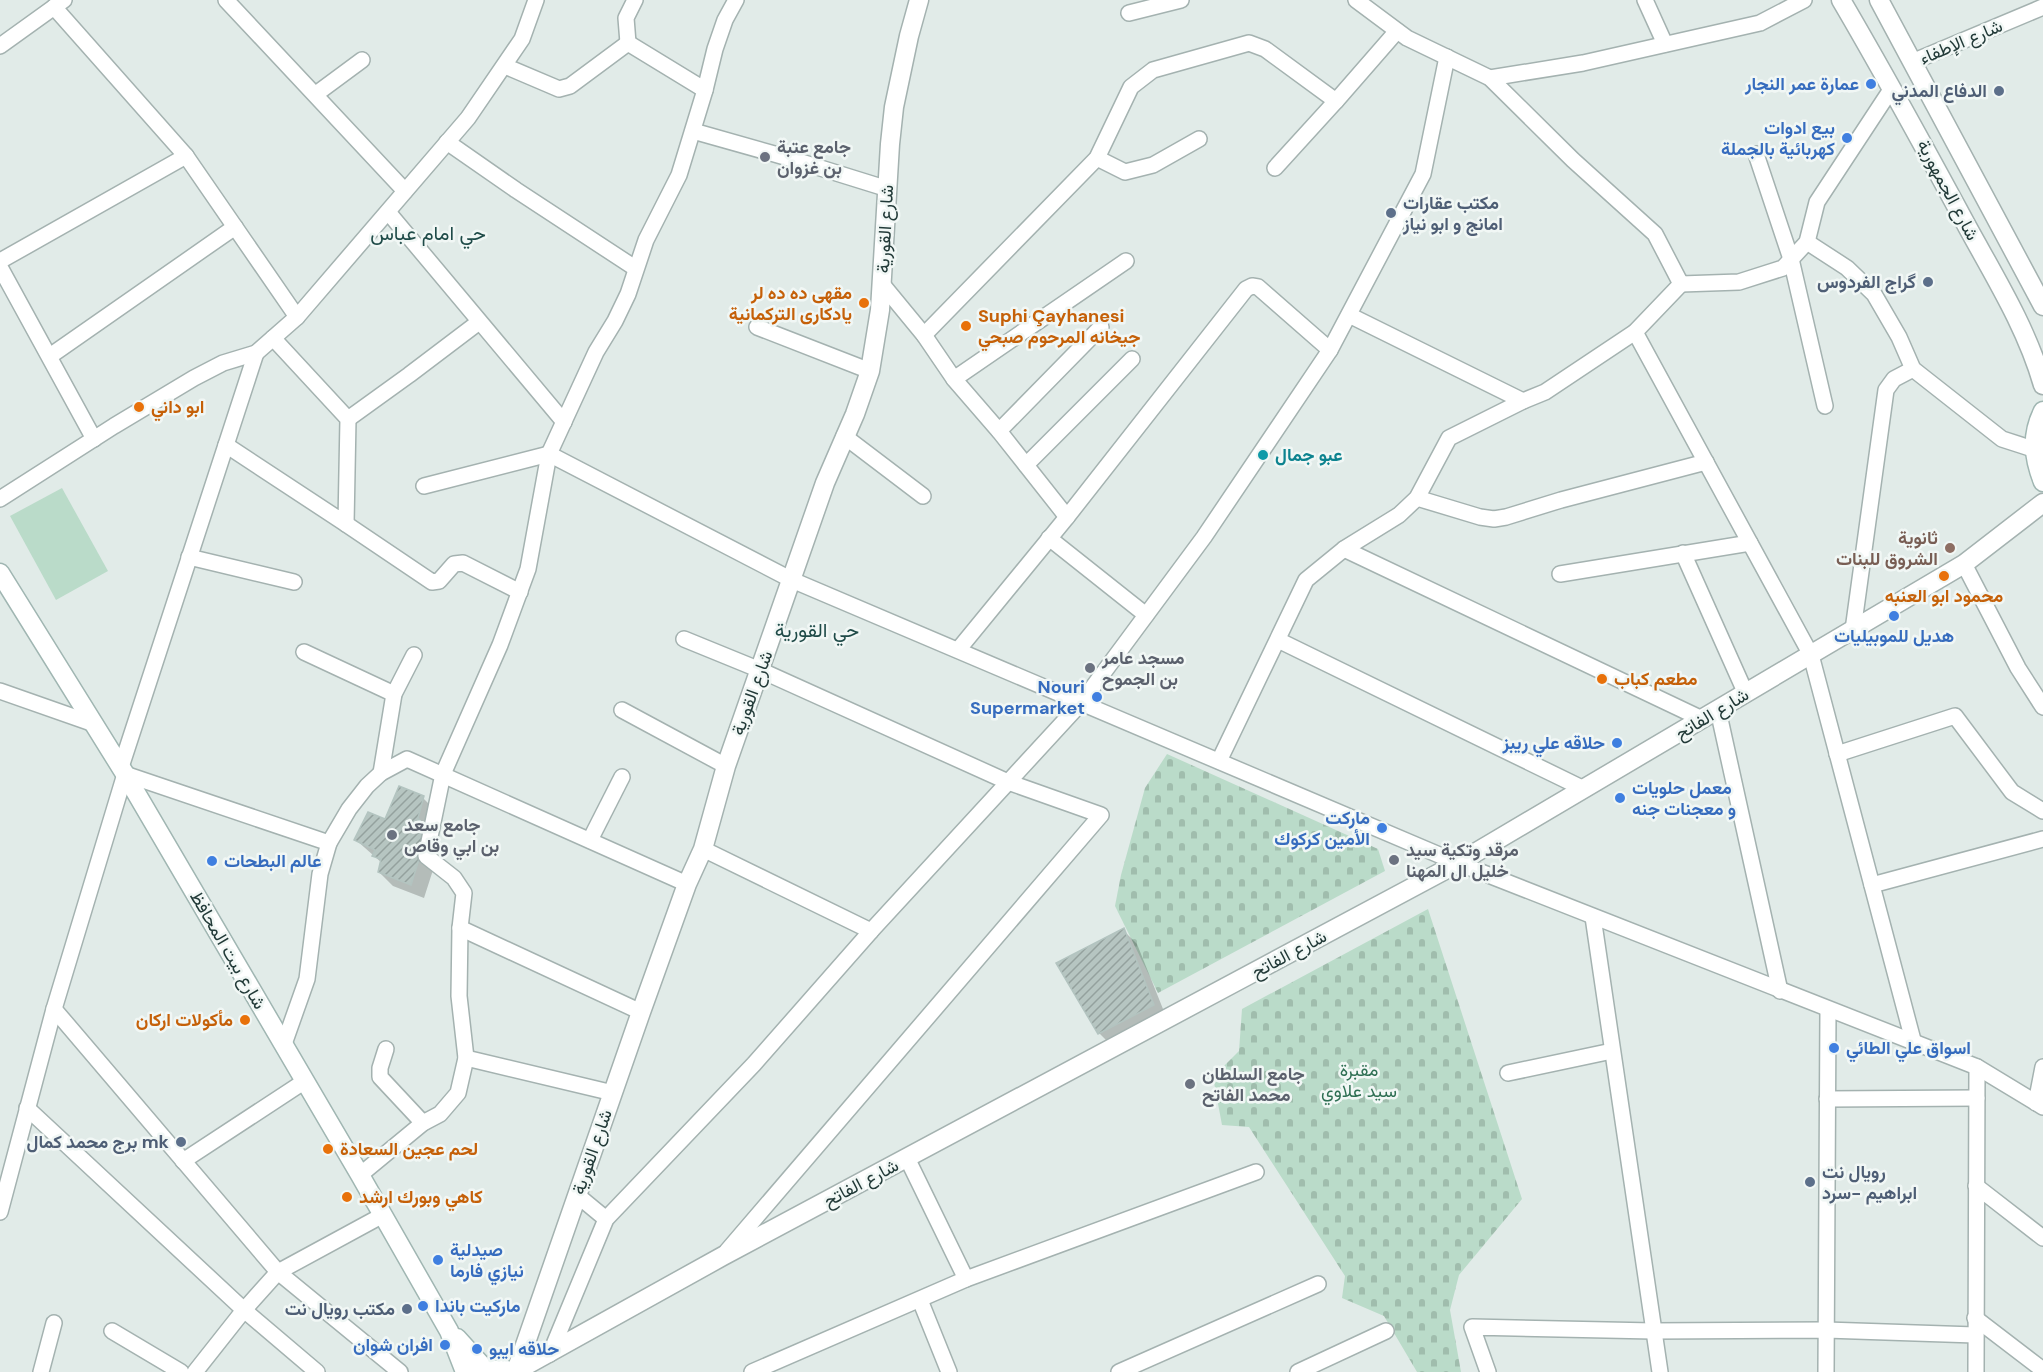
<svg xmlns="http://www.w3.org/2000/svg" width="2043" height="1372" viewBox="0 0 2043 1372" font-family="'DM Sans',Vazirmatn,sans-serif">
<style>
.grass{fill:#badbc9}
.cemetery{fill:url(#cemetery-stones)}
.shadow{fill:#0003}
.building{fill:url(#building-hatch);stroke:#b3c4c0;stroke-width:1.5}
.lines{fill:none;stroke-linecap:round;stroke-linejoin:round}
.minor-casing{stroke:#a4b2b0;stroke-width:18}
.tertiary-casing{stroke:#a4b2b0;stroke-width:21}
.secondary-casing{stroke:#a0b6b2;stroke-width:21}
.minor{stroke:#fff;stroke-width:15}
.tertiary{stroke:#fff;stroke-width:18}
.secondary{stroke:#fff;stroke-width:18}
.shop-dot{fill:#3f7fe0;stroke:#f1f7f5;stroke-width:2}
.service-dot{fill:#5c6f8a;stroke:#f1f7f5;stroke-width:2}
.worship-dot{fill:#6b7280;stroke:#f1f7f5;stroke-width:2}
.food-dot{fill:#e8710a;stroke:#f1f7f5;stroke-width:2}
.culture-dot{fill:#0f9aa8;stroke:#f1f7f5;stroke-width:2}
.education-dot{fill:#8d6e63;stroke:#f1f7f5;stroke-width:2}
.labels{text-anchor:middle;stroke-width:5;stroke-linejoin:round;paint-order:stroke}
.street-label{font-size:18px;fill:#223a38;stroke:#f1f7f5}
.shop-label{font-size:18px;font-weight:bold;fill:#366cbe;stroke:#f1f7f5;text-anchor:end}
.service-label{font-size:18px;font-weight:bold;fill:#4e5e75;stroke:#f1f7f5;text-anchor:end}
.worship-label{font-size:18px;font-weight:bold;fill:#5b616d;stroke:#f1f7f5;text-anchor:start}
.food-label{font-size:18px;font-weight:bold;fill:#c56008;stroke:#f1f7f5;text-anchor:start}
.culture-label{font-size:18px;font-weight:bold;fill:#0d838f;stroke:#f1f7f5;text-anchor:start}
.education-label{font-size:18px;font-weight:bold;fill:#785e54;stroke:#f1f7f5;text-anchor:end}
.park-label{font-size:18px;fill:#2e6f53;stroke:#f1f7f5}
.neighbourhood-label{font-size:20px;fill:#1f4b48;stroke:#f1f7f5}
</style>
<defs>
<pattern id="cemetery-stones" width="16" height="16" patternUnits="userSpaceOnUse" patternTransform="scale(1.5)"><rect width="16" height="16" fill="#badbc9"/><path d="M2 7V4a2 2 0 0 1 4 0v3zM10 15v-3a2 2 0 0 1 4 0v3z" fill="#a0bdad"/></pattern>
<pattern id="building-hatch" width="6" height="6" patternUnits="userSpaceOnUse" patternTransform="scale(1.5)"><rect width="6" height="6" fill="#b6c5c1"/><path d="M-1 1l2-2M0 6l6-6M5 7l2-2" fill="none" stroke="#94a19e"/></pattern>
</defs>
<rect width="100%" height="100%" fill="#e1ebe8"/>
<polygon class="grass" points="62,488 108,571 56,600 10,516"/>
<g class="cemetery">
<polygon points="1167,754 1378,849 1385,871 1158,993 1115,906 1121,875 1145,788"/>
<polygon points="1428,909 1522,1199 1459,1275 1450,1310 1461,1372 1417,1372 1384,1316 1342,1298 1345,1276 1249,1127 1222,1125 1213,1077 1239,1051 1242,1009"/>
</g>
<g class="shadow">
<polygon points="423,798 437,812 431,833 441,845 424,898 393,886 379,872 382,863 356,840"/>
<polygon points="1123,930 1137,944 1167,1019 1113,1047 1099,1033"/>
</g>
<g class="building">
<polygon points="399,786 424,796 418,818 428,830 411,885 378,872 381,859 372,856 375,850 354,840 368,812 385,819"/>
<polygon points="1124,928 1154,1005 1098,1034 1056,963"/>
</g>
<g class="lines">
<g class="minor-casing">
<g id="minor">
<polyline points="226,0 405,191"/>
<polyline points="1356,0 1407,38 1490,78 1573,160 1655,234 1681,284 1739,282 1783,268 1807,242 1817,202 1892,88"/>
<polyline points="1645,0 1665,44"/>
<polyline points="54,7 186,156 297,317"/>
<polyline points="1129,13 1181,0"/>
<polyline points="628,43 626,18 635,0"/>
<polyline points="0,46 64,0"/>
<polyline points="1912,62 2043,7"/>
<polyline points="505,66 559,89 570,86 628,43 705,90"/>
<polyline points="1490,78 1583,63 1760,23 1804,0"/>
<polyline points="316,94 362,60"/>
<polyline points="693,131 785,157 888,189"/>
<polyline points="447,142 516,190 635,268"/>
<polyline points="1756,154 1791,259 1825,406"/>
<polyline points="1097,158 1125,172 1153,165 1199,139"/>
<polyline points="1275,168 1336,101"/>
<polyline points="388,212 564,422"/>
<polyline points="1807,242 1847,268 1874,294 1899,337 1913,369 2002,439 2033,449"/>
<polyline points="0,261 186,156"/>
<polyline points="0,267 94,439"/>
<polyline points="882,284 924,335 954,379 999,431 1067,517"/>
<polyline points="1349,315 1523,401"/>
<polyline points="757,327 870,371"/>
<polyline points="1635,332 1811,655 1914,1044"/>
<polyline points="924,335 1097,158 1131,87 1153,70 1249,43 1265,49 1336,101 1397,31"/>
<polyline points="50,356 235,227"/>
<polyline points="954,379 1126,261"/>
<polyline points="348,419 409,375 479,322"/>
<polyline points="999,431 1101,327"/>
<polyline points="844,436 923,496"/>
<polyline points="226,445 346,524 348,419 273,338"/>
<polyline points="1026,465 1132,359"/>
<polyline points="424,486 549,454 792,580 1458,863 1977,1067 2043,1107"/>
<polyline points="1417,498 1480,517 1494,519 1506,517 1561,500 1706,462"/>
<polyline points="0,499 114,426 194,378 223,363 256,353 297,317 468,118 522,39 536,0"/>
<polyline points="346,524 432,582 439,581 454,564 463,563 520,592"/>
<polyline points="1049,538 1146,615"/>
<polyline points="1344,549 1702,719"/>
<polyline points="1683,553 1746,694"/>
<polyline points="189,557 294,582"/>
<polyline points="1964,564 2018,668 2043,707"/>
<polyline points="1560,574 1750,543"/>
<polyline points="1853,630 1886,390 1894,379 1913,369"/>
<polyline points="684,639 760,670 1008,782 1101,815 727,1251"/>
<polyline points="1278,640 1584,789"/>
<polyline points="958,650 1067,517 1246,289 1252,286 1258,287 1330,350"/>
<polyline points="304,652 394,694"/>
<polyline points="0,691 94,724"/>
<polyline points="622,710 726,766"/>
<polyline points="1718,710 1780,991"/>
<polyline points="1837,754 1955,716 2012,792 2043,811"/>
<polyline points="1219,761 1306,580 1344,549 1399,515 1417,498 1449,438 1523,401 1545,392 1635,332 1681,284"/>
<polyline points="121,767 256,353"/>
<polyline points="381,773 394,694 414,655"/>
<polyline points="590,840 622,777"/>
<polyline points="703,849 871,931"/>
<polyline points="1872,885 2043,839"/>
<polyline points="1593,917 1660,1372"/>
<polyline points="460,928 641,1012"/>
<polyline points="54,1009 278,1272 400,1372"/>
<polyline points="284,1044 307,979 320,874 329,843 349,809 367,786 381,773 407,759 687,884"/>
<polyline points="386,1049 380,1068 380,1077 423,1123"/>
<polyline points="466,1058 613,1093"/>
<polyline points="1508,1073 1612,1051"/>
<polyline points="1827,1099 1977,1098"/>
<polyline points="2036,1103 2043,1067"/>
<polyline points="27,1108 244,1310 317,1372"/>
<polyline points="907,1158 966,1279"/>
<polyline points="183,1161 305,1081"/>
<polyline points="360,1175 423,1123 440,1114 458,1093 466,1058 459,996 460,928 464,893 454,878 426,856 443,774 500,645 528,569 549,454 596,352 615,321 628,294 646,240 679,175 705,90 715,49 725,20 736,0"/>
<polyline points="1976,1186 2043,1238"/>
<polyline points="577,1195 606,1219"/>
<polyline points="0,1212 54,1009 125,774 329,843"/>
<polyline points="920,1300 949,1372"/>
<polyline points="1975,1318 2043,1370"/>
<polyline points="112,1331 181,1372"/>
<polyline points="550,1354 606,1219 754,1064 871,931 1081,703 1204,537 1330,350 1423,174 1447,57"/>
<polyline points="41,1372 54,1323"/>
<polyline points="195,1372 244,1310 278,1272 383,1215"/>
<polyline points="752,1372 966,1279 1256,1172"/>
<polyline points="1119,1372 1318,1284"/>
<polyline points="1298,1372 1386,1331"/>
<polyline points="1488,1372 1472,1327 1653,1331 1826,1330 1975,1335"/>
<polyline points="1826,1372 1828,1010"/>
<polyline points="1976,1372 1977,1067"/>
</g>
</g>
<g class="tertiary-casing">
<g id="tertiary">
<path d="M1841,0C1885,75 1927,152 1968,228C1996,279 2027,329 2043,385"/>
<polyline points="1879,0 2043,306"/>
<polyline points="516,1371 723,1256 1458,863 1964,564 2043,503"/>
<polyline points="516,1371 641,1012 687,884 703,849 726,766 825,483 855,414 870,371 880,310 890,144 894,107 909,36 919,0"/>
</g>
</g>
<g class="secondary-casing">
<g id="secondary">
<path d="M2043,411C2031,435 2033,457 2043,482"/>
<polyline points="0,573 125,774 360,1175 449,1331 465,1372"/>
<polyline points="457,1338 486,1370"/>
<polyline points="480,1372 501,1369 517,1372"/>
</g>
</g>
<use href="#minor" class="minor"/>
<use href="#tertiary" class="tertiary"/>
<use href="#secondary" class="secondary"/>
</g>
<g class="shop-dot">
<circle cx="1871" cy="84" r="6"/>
<circle cx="1847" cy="138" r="6"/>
<circle cx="1894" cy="616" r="6"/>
<circle cx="1097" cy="697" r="6"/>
<circle cx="1617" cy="743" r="6"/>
<circle cx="1620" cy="798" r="6"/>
<circle cx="1382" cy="828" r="6"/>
<circle cx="212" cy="861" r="6"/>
<circle cx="1834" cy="1048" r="6"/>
<circle cx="438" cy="1260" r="6"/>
<circle cx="423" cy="1306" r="6"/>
<circle cx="445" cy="1345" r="6"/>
<circle cx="477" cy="1349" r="6"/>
</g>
<g class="service-dot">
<circle cx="1999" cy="91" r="6"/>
<circle cx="1391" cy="213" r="6"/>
<circle cx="1928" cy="282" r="6"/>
<circle cx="181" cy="1142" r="6"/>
<circle cx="1810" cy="1182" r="6"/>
<circle cx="407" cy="1309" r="6"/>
</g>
<g class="worship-dot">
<circle cx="765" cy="157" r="6"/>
<circle cx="1090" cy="668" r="6"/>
<circle cx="392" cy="835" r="6"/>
<circle cx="1394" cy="860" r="6"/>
<circle cx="1190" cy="1084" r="6"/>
</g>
<g class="food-dot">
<circle cx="864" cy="303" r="6"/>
<circle cx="966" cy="326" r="6"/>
<circle cx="139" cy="407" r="6"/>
<circle cx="1944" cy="576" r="6"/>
<circle cx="1602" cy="679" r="6"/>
<circle cx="245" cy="1020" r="6"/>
<circle cx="328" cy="1149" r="6"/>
<circle cx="347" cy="1197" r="6"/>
</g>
<circle class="culture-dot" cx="1263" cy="455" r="6"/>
<circle class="education-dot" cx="1950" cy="548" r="6"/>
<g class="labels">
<g class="street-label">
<text transform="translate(1961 42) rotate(-23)" y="6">شارع الإطفاء</text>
<text transform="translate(1948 190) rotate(62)" y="6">شارع الجمهورية</text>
<text transform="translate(885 229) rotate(-87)" y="6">شارع القورية</text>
<text transform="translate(752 693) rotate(-70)" y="6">شارع القورية</text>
<text transform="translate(1712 714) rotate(-31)" y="6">شارع الفاتح</text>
<text transform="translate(228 950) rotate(60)" y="6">شارع بيت المحافظ</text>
<text transform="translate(1289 954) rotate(-28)" y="6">شارع الفاتح</text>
<text transform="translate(592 1152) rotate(-71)" y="6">شارع القورية</text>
<text transform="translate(861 1183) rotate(-28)" y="6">شارع الفاتح</text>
</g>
<g class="shop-label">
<text x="1859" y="90">عمارة عمر النجار</text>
<text x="1835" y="134">بيع ادوات<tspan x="1835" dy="21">كهربائية بالجملة</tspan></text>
<text x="1894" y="642" text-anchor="middle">هديل للموبيليات</text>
<text x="1085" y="693">Nouri<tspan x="1085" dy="21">Supermarket</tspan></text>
<text x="1605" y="749">حلاقه علي ريبز</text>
<text x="1632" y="794" text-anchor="start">معمل حلويات<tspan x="1632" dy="21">و معجنات جنه</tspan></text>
<text x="1370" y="824">ماركت<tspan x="1370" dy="21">الأمين كركوك</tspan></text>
<text x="224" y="867" text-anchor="start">عالم البطحات</text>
<text x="1846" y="1054" text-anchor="start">اسواق علي الطائي</text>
<text x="450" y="1256" text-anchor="start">صيدلية<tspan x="450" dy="21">نيازي فارما</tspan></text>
<text x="435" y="1312" text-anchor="start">ماركيت باندا</text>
<text x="433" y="1351">افران شوان</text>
<text x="489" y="1355" text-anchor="start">حلاقه ايبو</text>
</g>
<g class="service-label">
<text x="1987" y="97">الدفاع المدني</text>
<text x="1403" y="209" text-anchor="start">مكتب عقارات<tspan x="1403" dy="21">امانج و ابو نياز</tspan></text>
<text x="1916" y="288">گراج الفردوس</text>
<text x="169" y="1148">برج محمد كمال mk</text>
<text x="1822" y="1178" text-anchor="start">رويال نت<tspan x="1822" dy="21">ابراهيم -سرد</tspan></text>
<text x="395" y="1315">مكتب رويال نت</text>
</g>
<g class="worship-label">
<text x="777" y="153">جامع عتبة<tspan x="777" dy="21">بن غزوان</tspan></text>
<text x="1102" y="664">مسجد عامر<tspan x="1102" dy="21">بن الجموح</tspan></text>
<text x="404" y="831">جامع سعد<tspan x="404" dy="21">بن ابي وقاص</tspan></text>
<text x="1406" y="856">مرقد وتكية سيد<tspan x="1406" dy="21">خليل ال المهنا</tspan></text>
<text x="1202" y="1080">جامع السلطان<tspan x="1202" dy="21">محمد الفاتح</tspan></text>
</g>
<g class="food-label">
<text x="852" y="299" text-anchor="end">مقهى ده ده لر<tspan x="852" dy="21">يادكارى التركمانية</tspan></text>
<text x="978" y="322">Suphi Çayhanesi<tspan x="978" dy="21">جيخانه المرحوم صبحي</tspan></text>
<text x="151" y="413">ابو داني</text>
<text x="1944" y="602" text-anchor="middle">محمود ابو العنبه</text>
<text x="1614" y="685">مطعم كباب</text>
<text x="233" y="1026" text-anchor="end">مأكولات اركان</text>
<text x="340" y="1155">لحم عجين السعادة</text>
<text x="359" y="1203">كاهي وبورك ارشد</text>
</g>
<g class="culture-label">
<text x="1275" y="461">عبو جمال</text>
</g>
<g class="education-label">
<text x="1938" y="544">ثانوية<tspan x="1938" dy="21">الشروق للبنات</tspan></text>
</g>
<g class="park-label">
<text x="1359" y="1076">مقبرة<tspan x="1359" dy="21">سيد علاوي</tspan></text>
</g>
<g class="neighbourhood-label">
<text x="428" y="240">حي امام عباس</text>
<text x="817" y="637">حي القورية</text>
</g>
</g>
</svg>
